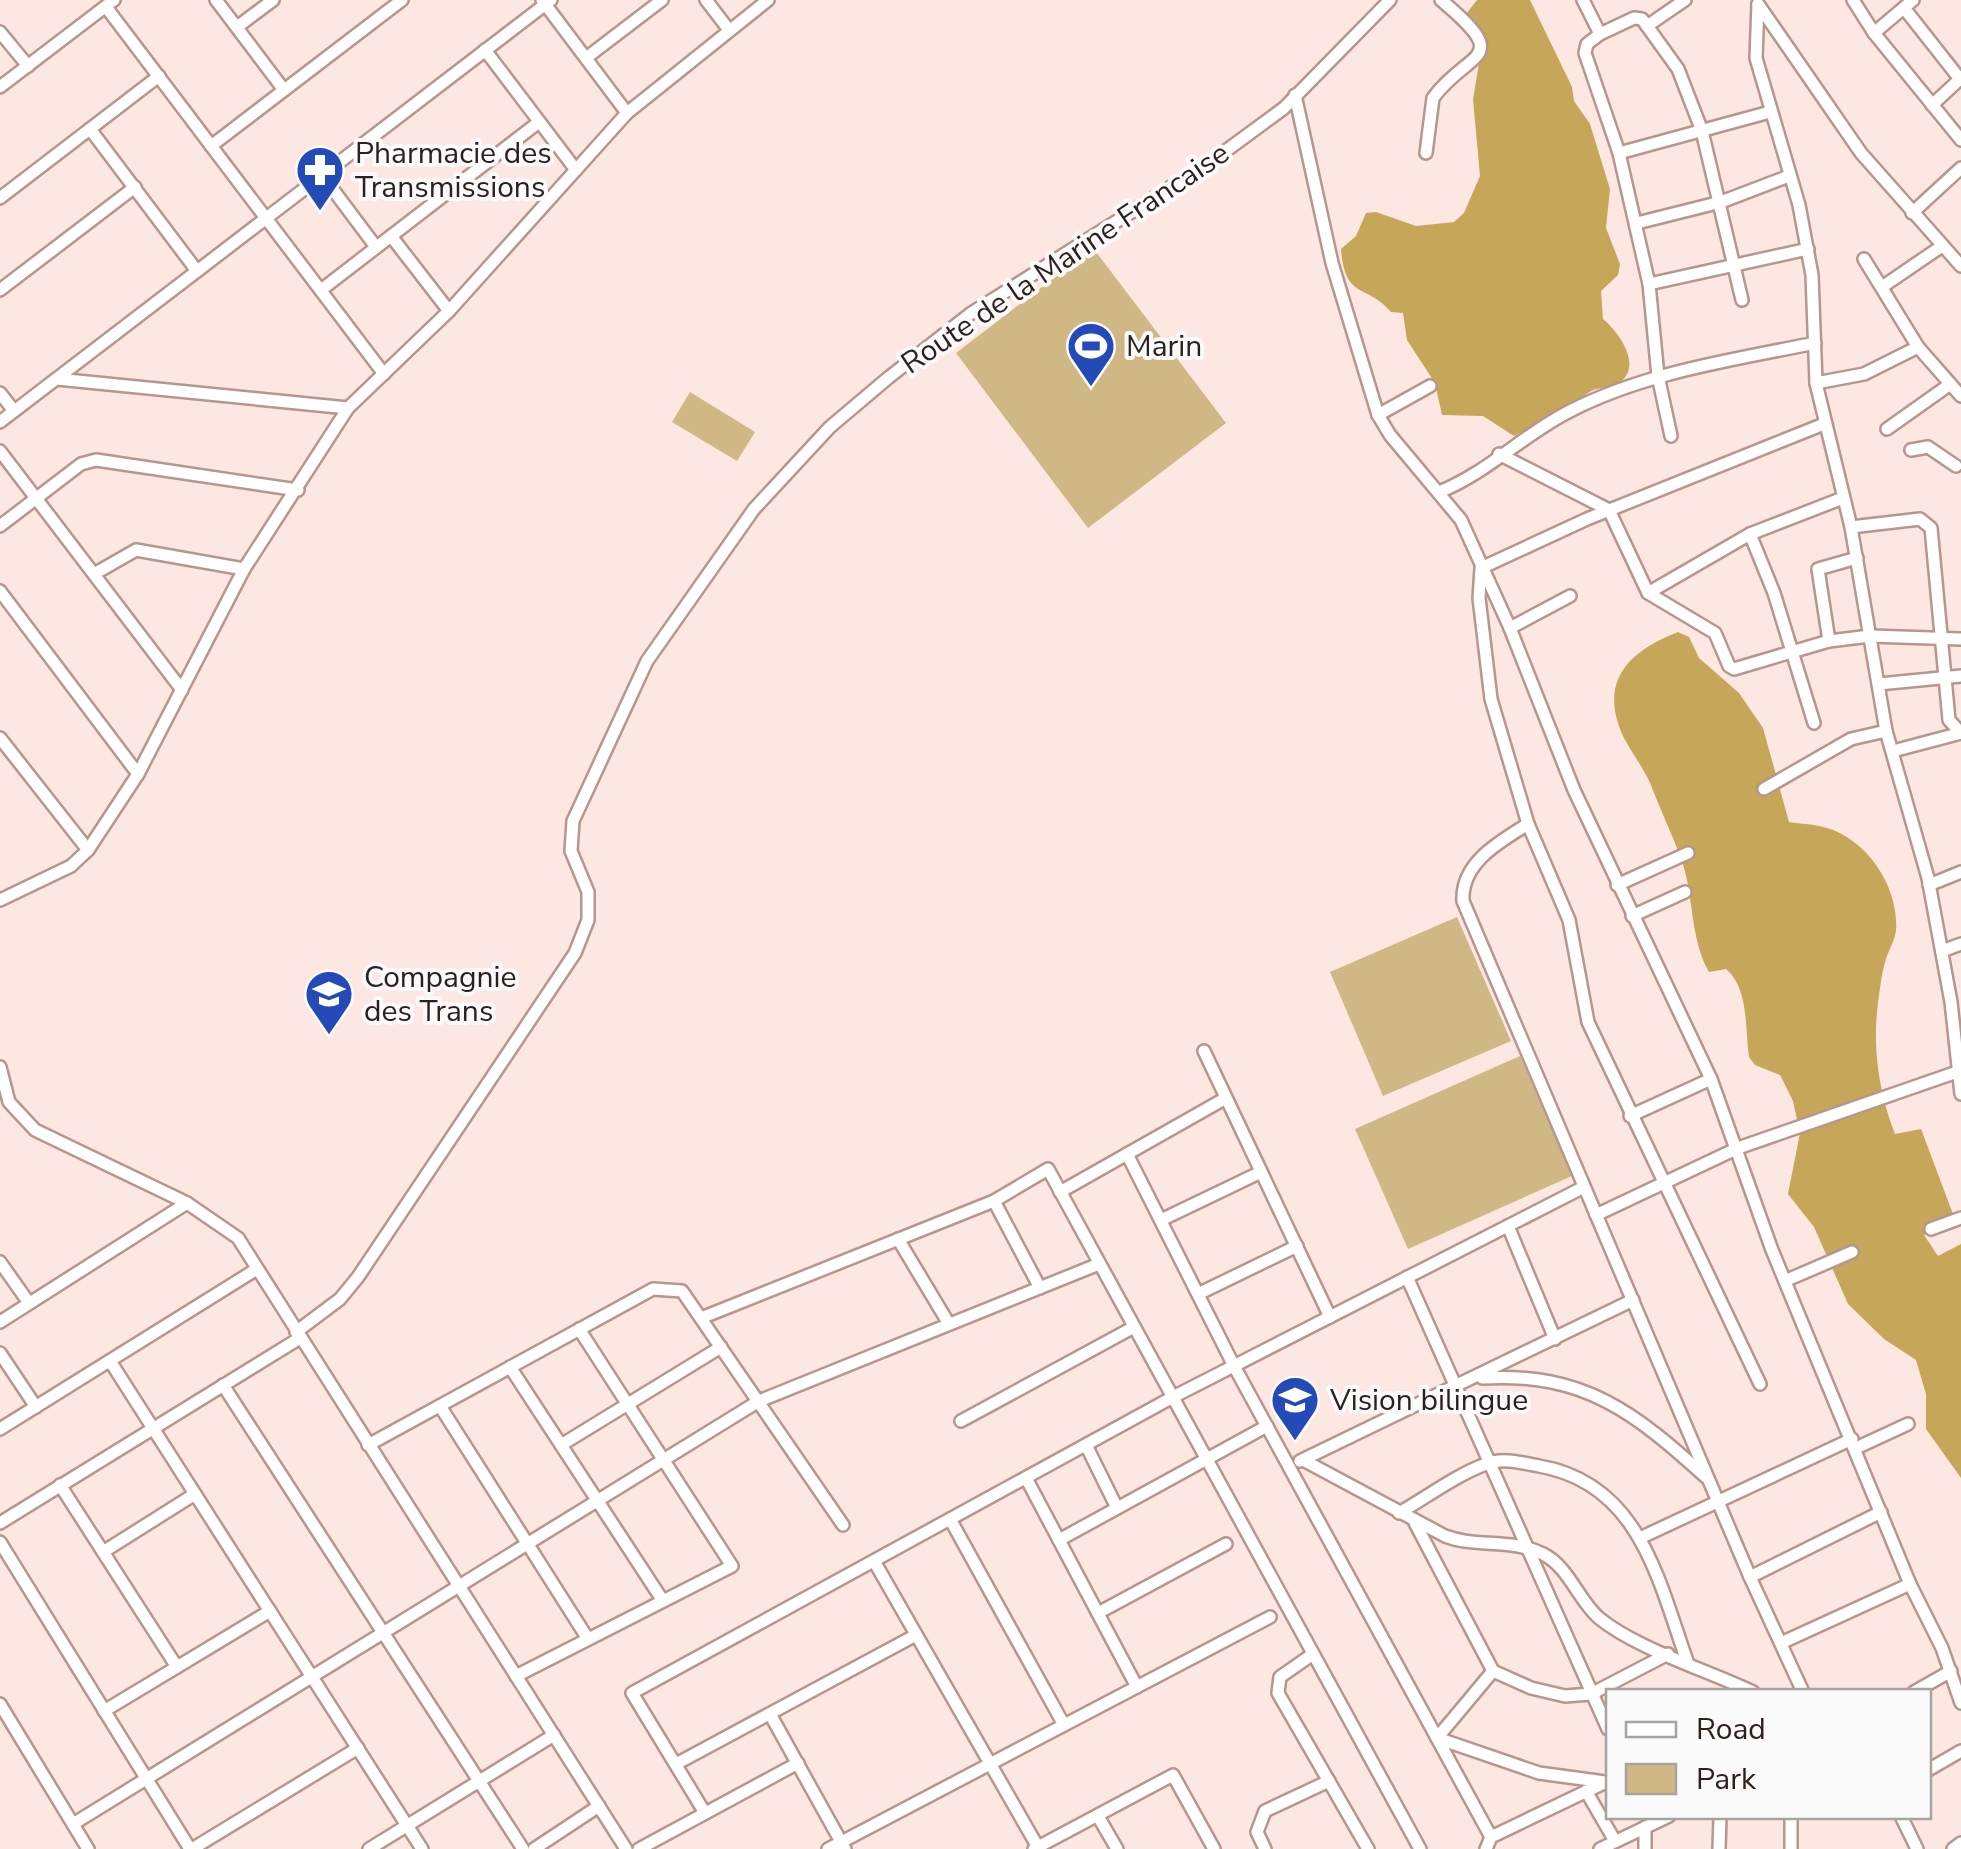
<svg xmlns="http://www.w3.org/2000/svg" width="1961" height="1849" viewBox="0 0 1961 1849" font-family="'Nunito Sans',sans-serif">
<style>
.green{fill:#cfb883}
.forest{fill:#c6a659}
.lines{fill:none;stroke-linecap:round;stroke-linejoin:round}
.street-casing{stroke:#b7968d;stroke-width:16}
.street{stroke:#fff;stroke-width:11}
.labels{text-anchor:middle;stroke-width:8;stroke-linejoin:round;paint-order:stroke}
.poi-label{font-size:30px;fill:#2c1f1c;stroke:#fafafa;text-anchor:start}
.street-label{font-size:30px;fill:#2c1f1c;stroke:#fafafa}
</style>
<rect width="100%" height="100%" fill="#fde7e2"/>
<g class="green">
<polygon points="1093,248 1226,423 1088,528 956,353"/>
<polygon points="690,392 755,432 737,461 672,422"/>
<polygon points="1457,917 1511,1041 1383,1096 1330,972"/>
<polygon points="1520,1056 1572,1176 1408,1249 1355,1129"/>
</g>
<g class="forest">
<path d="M1477,0H1530L1572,87L1574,101L1590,124L1610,189L1606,228L1620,264L1618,275L1601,291L1603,319C1619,332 1645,368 1617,384C1609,389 1597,386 1588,393C1565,408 1539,424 1514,436L1483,416L1442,415L1435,383L1407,340L1403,313L1391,312C1367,283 1345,301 1341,249L1356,236L1366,213L1376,212L1416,226L1454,222L1464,213L1480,176L1473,99L1482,46L1463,18Z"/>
<path d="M1678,632L1689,637L1699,658L1739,693L1763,728L1789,822C1801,824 1815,824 1827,828C1868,840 1899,888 1896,930C1895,940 1889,949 1886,959C1881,975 1879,995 1877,1012C1873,1053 1880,1096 1895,1134L1921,1129L1956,1222L1924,1235L1938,1256L1961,1244V1478L1926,1429V1394L1916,1360L1884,1339L1848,1304L1814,1227L1788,1194L1800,1133L1793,1101L1780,1075L1755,1065L1749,1057C1745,1029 1749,988 1726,969L1709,972C1690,939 1694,897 1682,861C1672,834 1660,809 1650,783C1643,767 1631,752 1623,736C1598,681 1629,651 1678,632Z"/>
</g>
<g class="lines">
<g class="street-casing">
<g id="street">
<polyline points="216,0 284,90"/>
<polyline points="542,0 627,113"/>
<polyline points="706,0 729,30"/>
<polyline points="1583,0 1600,34 1634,18 1642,19 1678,69 1702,131 1742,300"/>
<polyline points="1853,0 1874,33 1961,140"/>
<polyline points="1758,4 1756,58 1799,205 1812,275 1816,383 1851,527 1886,731 1928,878 1951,1002 1961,1094"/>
<polyline points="1758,4 1861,153 1961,266"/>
<polyline points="106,7 384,374"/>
<polyline points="1904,8 1960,79 1932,105"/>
<polyline points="1647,26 1685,0"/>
<polyline points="237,27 273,0"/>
<polyline points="0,32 28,66"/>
<polyline points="1874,33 1913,0"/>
<polyline points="1600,34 1587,44 1585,53 1619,153"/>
<polyline points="485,50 576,170"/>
<polyline points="586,58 662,0"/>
<polyline points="0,87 114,0"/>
<polyline points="1295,95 1332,263 1378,415 1390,435 1461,520 1510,628 1574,790 1711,1079 1772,1250 1910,1584 1942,1648 1961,1703"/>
<polyline points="90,129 197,271"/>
<polyline points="211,146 402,0"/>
<path d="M1426,153L1433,98C1469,49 1515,62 1441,0"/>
<polyline points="322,175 376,247"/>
<polyline points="0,198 159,76"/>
<polyline points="1912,213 1961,168"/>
<polyline points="1637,223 1721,202 1789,176"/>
<polyline points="391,236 449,311"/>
<polyline points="1864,259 1918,347 1961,396"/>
<polyline points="1649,284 1808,249"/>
<polyline points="1882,287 1942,246"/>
<polyline points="0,290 135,187"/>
<polyline points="321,290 539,122"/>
<polyline points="57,379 348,408"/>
<polyline points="1816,383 1864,374 1918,347"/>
<polyline points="0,393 14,411"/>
<polyline points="1378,415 1430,386"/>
<polyline points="0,422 551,0"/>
<polyline points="1887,429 1949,385"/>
<polyline points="1671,436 1658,376 1649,284 1619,153 1770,112"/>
<polyline points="1911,450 1928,447 1956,466"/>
<polyline points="0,451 182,690"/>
<polyline points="1499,454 1609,510 1648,593 1715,633 1729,666 1734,669 1829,641 1870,636 1961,639"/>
<path d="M1439,492C1487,473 1524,434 1570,411C1646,372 1733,360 1815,343"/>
<polyline points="0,526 81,464 96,460 298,490"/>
<polyline points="1851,527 1920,519 1931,528 1949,720 1961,733 1893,751"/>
<polyline points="1750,534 1774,593 1814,723"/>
<polyline points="94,574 136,550 244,569"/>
<polyline points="0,591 138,774"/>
<polyline points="1648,593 1750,534 1843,498"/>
<polyline points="1510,628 1570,596"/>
<polyline points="1829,641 1818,569 1857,558"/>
<polyline points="1879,684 1961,676"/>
<polyline points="0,738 88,850"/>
<polyline points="1764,789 1851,739 1886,731"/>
<path d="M1528,824C1499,842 1461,863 1463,901L1750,1577L1803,1692"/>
<polyline points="1617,885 1688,853"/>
<polyline points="1929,885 1961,872"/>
<polyline points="0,900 71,866 88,850 138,774 244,569 348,408 449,311 627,113 768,0"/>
<polyline points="1632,916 1685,892"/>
<polyline points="1942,951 1961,944"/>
<polyline points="1204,1051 1330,1317"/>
<polyline points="0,1067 9,1102 35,1130 187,1203 238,1238 626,1849"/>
<polyline points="1630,1116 1711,1079"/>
<polyline points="1127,1154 1234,1366 1491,1837"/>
<polyline points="1060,1192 1226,1098"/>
<polyline points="994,1201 1040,1288"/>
<polyline points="1596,1215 1738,1148 1957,1072"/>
<polyline points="1161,1220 1261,1172"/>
<polyline points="1508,1226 1555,1339"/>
<polyline points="1931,1229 1961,1218"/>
<polyline points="898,1239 949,1324"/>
<polyline points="0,1262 29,1303"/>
<polyline points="1407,1277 1608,1729"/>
<polyline points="1787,1280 1852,1252"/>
<polyline points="1198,1294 1297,1246"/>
<polyline points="701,1318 994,1201 1048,1169 1420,1849"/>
<polyline points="0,1322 187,1203"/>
<polyline points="296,1332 340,1299 358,1277 575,953 588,920 588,892 571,851 573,821 647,661 754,509 830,427 888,378 970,314 1212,161 1284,108 1390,0"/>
<polyline points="0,1353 36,1407"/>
<polyline points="110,1361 422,1849"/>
<polyline points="510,1367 663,1601"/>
<path d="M1482,1378C1585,1372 1635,1413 1707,1478"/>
<polyline points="1760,1384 1588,1022 1569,920 1528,824 1491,699 1479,598 1481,568 1587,519 1824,424"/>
<polyline points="223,1385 523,1849"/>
<polyline points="440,1406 588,1639"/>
<polyline points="961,1421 1134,1327"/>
<polyline points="0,1429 257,1269"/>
<polyline points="368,1445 653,1289 682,1291 843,1525"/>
<polyline points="561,1445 721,1347"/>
<polyline points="1086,1445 1117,1508"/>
<polyline points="1856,1448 1908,1424"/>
<path d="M1303,1460L1445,1536C1476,1548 1511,1538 1543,1554C1569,1567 1578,1600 1599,1618C1635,1648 1709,1671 1753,1692"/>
<polyline points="1300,1461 1633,1300"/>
<polyline points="1026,1478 1137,1687"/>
<polyline points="60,1485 177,1667"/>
<path d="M1399,1513C1427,1497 1456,1475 1486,1464C1502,1457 1523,1463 1539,1466C1640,1483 1659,1582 1688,1664"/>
<polyline points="950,1519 1064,1725"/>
<polyline points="0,1523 300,1338"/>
<polyline points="1415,1523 1493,1671 1531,1688 1565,1696 1591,1694 1668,1654"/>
<polyline points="1642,1537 1852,1439"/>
<polyline points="1059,1540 1267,1426"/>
<polyline points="0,1542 190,1849"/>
<polyline points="103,1552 195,1494"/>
<polyline points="874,1561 1039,1849"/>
<polyline points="1750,1577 1881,1512"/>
<polyline points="1098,1613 1226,1544"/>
<polyline points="1781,1643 1910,1584"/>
<polyline points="1313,1654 1280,1677 1278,1693 1368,1849"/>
<polyline points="1493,1671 1437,1738 1539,1773 1605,1782"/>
<polyline points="516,1676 732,1566 579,1329"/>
<polyline points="1914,1692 1951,1671"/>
<polyline points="0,1704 88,1849"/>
<polyline points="104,1711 270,1611"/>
<polyline points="770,1714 845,1849"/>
<polyline points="676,1764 916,1635"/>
<polyline points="1928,1770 1961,1751"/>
<polyline points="1586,1791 1615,1841"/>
<polyline points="705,1813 632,1693 1173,1397 1584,1187"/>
<polyline points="1791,1816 1791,1849"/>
<polyline points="1901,1816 1917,1849"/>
<polyline points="1099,1818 1117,1849"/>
<polyline points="73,1824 759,1401 1099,1264"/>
<polyline points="192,1849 358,1748"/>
<polyline points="369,1849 554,1735"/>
<polyline points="534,1849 599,1806"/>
<polyline points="639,1849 798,1763"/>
<polyline points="828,1849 1270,1617"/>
<polyline points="1034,1849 1173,1775 1214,1849"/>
<polyline points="1265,1849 1257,1832 1265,1811 1329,1781"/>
<polyline points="1486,1849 1491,1837 1606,1782"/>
<polyline points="1600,1849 1669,1816"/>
<polyline points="1645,1849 1645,1827"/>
<polyline points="1719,1849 1720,1816"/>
<polyline points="1953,1849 1961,1843"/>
</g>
</g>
<use href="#street" class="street"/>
</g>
<defs>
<g id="pharmacy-pin" transform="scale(2.5)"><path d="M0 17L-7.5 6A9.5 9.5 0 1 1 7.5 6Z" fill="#244ab8" stroke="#fafafa"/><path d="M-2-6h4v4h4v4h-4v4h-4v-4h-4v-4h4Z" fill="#fff"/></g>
<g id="stadium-pin" transform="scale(2.5)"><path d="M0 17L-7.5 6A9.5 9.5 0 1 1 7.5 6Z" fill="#244ab8" stroke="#fafafa"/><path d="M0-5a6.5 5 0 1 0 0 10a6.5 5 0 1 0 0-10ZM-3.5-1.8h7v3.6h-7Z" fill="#fff"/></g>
<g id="school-pin" transform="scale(2.5)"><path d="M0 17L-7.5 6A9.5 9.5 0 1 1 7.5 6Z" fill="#244ab8" stroke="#fafafa"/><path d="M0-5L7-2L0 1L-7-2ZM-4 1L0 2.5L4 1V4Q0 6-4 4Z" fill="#fff"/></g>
</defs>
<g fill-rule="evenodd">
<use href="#pharmacy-pin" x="320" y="170"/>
<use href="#stadium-pin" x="1091" y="346"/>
<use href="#school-pin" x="329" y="994"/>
<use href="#school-pin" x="1295" y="1400"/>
</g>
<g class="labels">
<g class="poi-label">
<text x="355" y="163">Pharmacie des<tspan x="355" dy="34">Transmissions</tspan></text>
<text x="1126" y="356">Marin</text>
<text x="364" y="987">Compagnie<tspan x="364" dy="34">des Trans</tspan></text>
<text x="1330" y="1410">Vision bilingue</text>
</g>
<g class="street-label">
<text transform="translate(1065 258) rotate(-34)" y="10">Route de la Marine Francaise</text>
</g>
</g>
<rect x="1606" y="1689" width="325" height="130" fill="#fafafa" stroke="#a8a2a1" stroke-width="2.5"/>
<rect x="1626" y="1722" width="50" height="15" fill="#ffffff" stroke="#a8a2a1" stroke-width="2.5"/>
<text x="1696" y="1739" font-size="30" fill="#2c1f1c">Road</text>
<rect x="1626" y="1764" width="50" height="30" fill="#cfb883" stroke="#a8a2a1" stroke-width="2.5"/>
<text x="1696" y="1789" font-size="30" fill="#2c1f1c">Park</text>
</svg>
